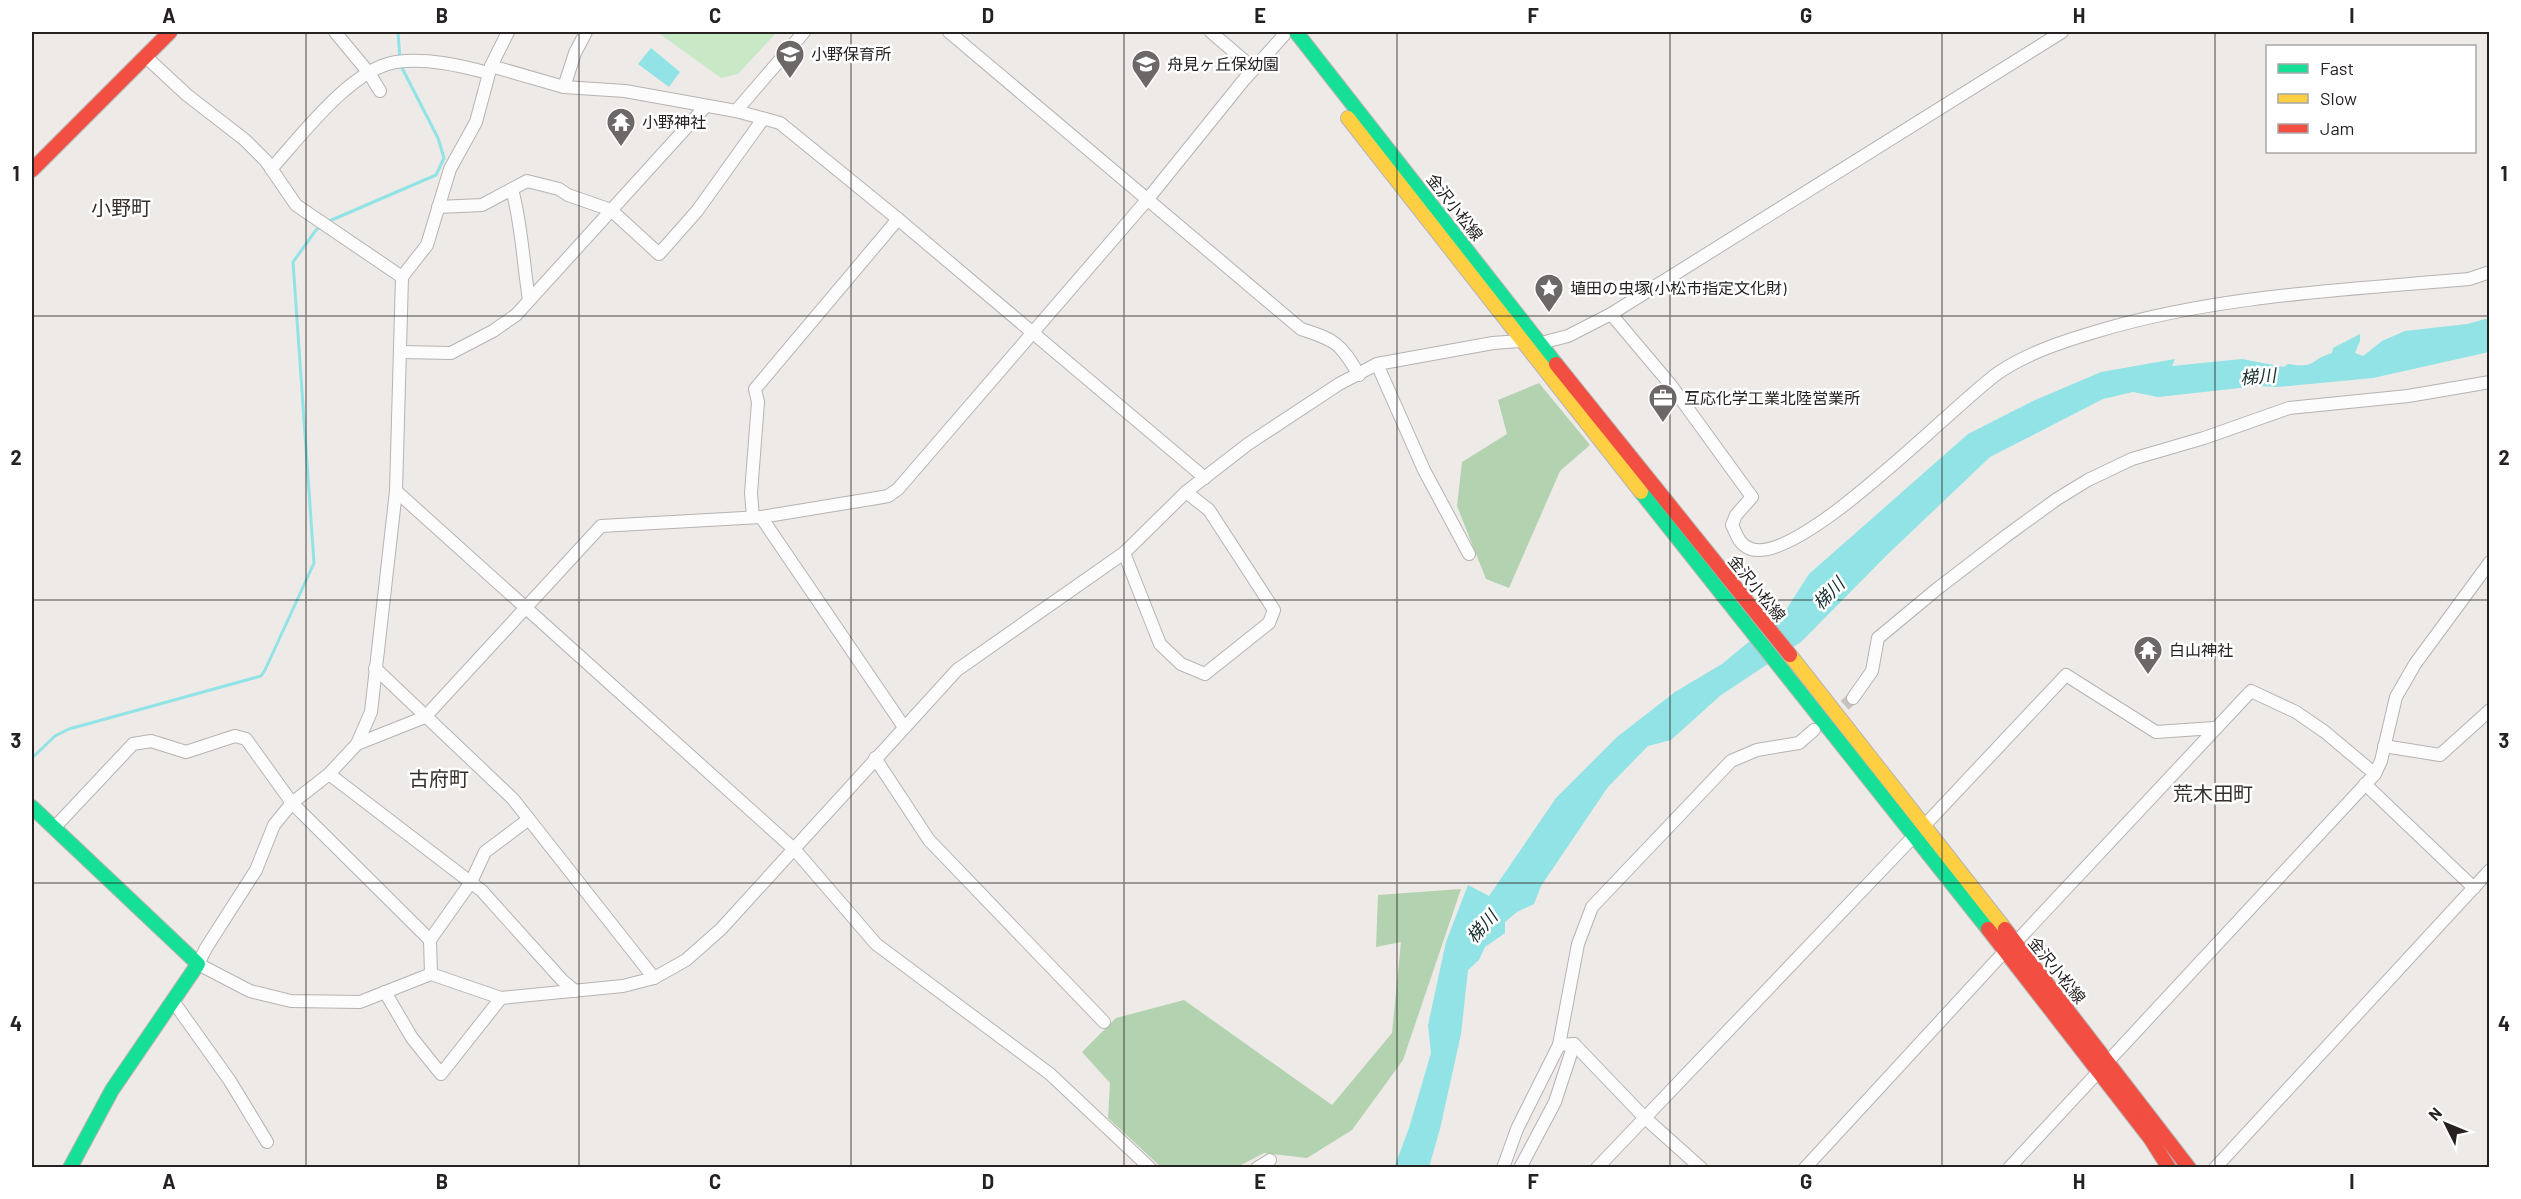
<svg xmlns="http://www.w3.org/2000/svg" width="2521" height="1199" viewBox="0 0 2521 1199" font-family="Barlow,'Noto Sans JP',sans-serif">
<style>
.green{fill:#c9e9c6}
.forest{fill:#b3d2af}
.water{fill:#91e3e5}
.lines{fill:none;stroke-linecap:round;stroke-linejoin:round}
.stream{stroke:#91e3e5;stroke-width:3}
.street-tunnel{stroke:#c6c2c0;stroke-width:12;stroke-dasharray:12 6;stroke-linecap:butt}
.street-casing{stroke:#b6b3b2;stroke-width:14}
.fast-casing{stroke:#b6b3b2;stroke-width:16}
.slow-casing{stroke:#b6b3b2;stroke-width:16}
.jam-casing{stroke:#b6b3b2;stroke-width:16}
.street{stroke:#fcfcfc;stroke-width:12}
.fast{stroke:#16e098;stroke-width:14}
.slow{stroke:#ffcf43;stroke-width:14}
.jam{stroke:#f24e42;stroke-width:14}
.grid{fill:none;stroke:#252221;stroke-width:1.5;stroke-opacity:0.55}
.labels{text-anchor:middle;stroke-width:5;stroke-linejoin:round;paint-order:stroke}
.poi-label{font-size:16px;fill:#252221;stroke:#fff;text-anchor:start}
.street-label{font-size:16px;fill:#252221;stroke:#fff}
.water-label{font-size:18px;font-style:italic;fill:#182e2e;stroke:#fff}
.quarter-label{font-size:20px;fill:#362f2c;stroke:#fff}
.neatline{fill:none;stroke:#252221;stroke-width:2}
.grid-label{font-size:20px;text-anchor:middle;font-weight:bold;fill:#252221}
</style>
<rect width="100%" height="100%" fill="#eeeae8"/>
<polygon class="green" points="657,32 777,32 738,74 721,78"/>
<g class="forest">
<polygon points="1539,383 1590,445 1560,471 1509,588 1486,579 1457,506 1462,462 1507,434 1498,400"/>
<polygon points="1461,889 1403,1060 1352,1130 1307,1158 1264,1153 1237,1167 1161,1167 1108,1118 1110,1083 1082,1052 1116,1018 1184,1000 1332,1105 1392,1033 1401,942 1376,947 1378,895"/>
</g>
<g class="water">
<polygon points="651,48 680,72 669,87 638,64"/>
<path d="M2489,318V352L2373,378L2278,387L2258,386L2158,397L2133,392L2103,399L1990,457L1887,555L1801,642L1721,695L1671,740L1648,746L1608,787L1541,886L1534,904L1517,912L1505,922V933L1485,947L1479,960L1468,970L1461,1034L1440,1129L1429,1167L1394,1168L1409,1128L1431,1053L1428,1025L1446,942L1468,885L1489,896L1556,798L1617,737L1675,692L1722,664L1784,613L1809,574L1968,434L2033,401L2101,372L2175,359L2172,366L2242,359L2284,367L2288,364C2317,369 2310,359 2332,353L2333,348L2360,334V341L2355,353L2363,356L2382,341L2405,331L2467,324Z"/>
</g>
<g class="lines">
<g class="stream">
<polyline points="398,32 400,59"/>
<polyline points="327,222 436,175 444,158 438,138 401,66"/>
<polyline points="32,758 55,736 69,729 261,676 265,670 314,563 293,262 316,230 322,226"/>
</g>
<polyline class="street-tunnel" points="1831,717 1853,698"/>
<g class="street-casing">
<g id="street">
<polyline points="335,32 369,73 380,91"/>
<polyline points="508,32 491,66 476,122 450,169 427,245 402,277 396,491 371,712 357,744 329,774 292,803 274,825 256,870 206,948 198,964 250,991 291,1001 360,1002 431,974 501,998 623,986 654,978 686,960 721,929 957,670 1124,553 1186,492 1248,444 1339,384 1377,364 1493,343 1520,341"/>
<path d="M949,32L1301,329C1336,340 1340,343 1359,375"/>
<polyline points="1211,32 1254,69"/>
<polyline points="145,56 187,95 245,140 266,161 296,205 402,277"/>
<polyline points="491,66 564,87 625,91 736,111 780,123 898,219 1205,478"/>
<polyline points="564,87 575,53 586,32"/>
<polyline points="736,111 804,32"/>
<path d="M271,169C302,135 351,69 396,62C427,58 459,65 488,73"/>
<path d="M512,189C522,226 523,262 529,300"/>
<polyline points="438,207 482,205 527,181 559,189 568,195 611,210 659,254 697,211 763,119"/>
<path d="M1611,314L1670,384L1752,497L1736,515L1732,525C1737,535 1739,545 1751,549C1801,565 1953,405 1998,373C2027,353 2064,341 2098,331C2218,295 2345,290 2469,279L2490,272"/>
<polyline points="1541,343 1568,336 1611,314 2062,32"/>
<polyline points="401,352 451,353 493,331 516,315 705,107"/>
<polyline points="1377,364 1424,470 1469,554"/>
<polyline points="396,491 795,850 876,944 1050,1074 1150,1168"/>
<polyline points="753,517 751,493 758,402 755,389 898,219"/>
<polyline points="761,517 904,727"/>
<polyline points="1124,553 1160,644 1181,664 1205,674 1269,623 1274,610 1209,510 1186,492"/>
<polyline points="375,668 513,799 654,978"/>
<polyline points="1853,698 1872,671 1878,638 1937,589 2006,536 2057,499 2088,480 2132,459 2204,438 2289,408 2408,396 2490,382"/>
<polyline points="357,744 425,717 601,526 761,517 877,498 888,496 898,489 1147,200 1243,81 1284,35"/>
<polyline points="2384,746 2440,755 2490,710"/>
<polyline points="875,758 929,840 1104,1022"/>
<polyline points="329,774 482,891 562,980 575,991"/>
<polyline points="2365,784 2474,888"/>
<polyline points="1924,826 2066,675 2156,732 2214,728"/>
<polyline points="54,828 133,744 151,741 186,752 235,736 246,739 292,803 430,940"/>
<polyline points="2015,943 2251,691 2296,712 2325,732 2375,774"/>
<polyline points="431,974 430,940 471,882 485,852 529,819"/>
<polyline points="385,992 412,1038 441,1074 501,998"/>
<polyline points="173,1001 230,1081 267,1142"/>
<polyline points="1574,1044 1559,1045 1578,944 1592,907 1731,761 1757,750 1799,743 1814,730"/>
<polyline points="1574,1044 1644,1117 1701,1168"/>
<polyline points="1257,1168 1270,1160"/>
<polyline points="1503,1168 1517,1129 1559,1045"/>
<polyline points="1520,1168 1555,1102 1574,1044"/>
<polyline points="1597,1168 1914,836"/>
<polyline points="1805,1168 2005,951"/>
<polyline points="2009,1168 2375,774 2381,761 2396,697 2415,664 2490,562"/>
<polyline points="2215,1168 2490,870"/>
</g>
</g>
<g class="fast-casing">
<g id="fast">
<polyline points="1296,32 1556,364"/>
<polyline points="1641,492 1988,929"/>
<polyline points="32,807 198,964 112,1090 70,1168"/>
</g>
</g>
<g class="slow-casing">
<g id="slow">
<polyline points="1348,118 1641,492"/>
<polyline points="1790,655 2005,929"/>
</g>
</g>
<g class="jam-casing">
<g id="jam">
<polyline points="32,170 170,32"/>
<polyline points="1556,364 1790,655"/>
<polyline points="1988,929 2150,1138 2169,1168"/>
<polyline points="2005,929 2189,1168"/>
</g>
</g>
<use href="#street" class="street"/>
<use href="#fast" class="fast"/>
<use href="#slow" class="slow"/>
<use href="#jam" class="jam"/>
</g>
<path class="grid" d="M306,32V1168M579,32V1168M851,32V1168M1124,32V1168M1397,32V1168M1670,32V1168M1942,32V1168M2215,32V1168M32,316H2490M32,600H2490M32,883H2490"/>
<defs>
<g id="school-pin" transform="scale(1.5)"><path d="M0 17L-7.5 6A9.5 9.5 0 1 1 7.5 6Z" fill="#6b6867" stroke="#fff"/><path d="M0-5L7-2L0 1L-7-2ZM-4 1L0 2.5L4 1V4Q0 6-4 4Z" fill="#fff"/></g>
<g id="temple-pin" transform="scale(1.5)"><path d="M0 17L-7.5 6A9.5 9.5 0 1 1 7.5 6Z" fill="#6b6867" stroke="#fff"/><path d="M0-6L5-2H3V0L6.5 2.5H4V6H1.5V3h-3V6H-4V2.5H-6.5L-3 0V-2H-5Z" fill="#fff"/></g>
<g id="sight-pin" transform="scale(1.5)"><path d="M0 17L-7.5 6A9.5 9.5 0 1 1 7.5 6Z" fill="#6b6867" stroke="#fff"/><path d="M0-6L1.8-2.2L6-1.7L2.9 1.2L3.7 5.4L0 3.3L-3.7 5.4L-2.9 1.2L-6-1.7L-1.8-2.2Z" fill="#fff"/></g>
<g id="office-pin" transform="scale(1.5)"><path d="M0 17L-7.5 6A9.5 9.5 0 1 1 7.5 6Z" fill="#6b6867" stroke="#fff"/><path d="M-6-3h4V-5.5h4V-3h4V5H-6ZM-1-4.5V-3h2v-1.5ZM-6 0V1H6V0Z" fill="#fff"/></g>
</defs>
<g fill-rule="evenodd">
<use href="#school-pin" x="790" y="54"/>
<use href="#school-pin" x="1146" y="64"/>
<use href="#temple-pin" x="621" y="122"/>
<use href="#sight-pin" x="1549" y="288"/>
<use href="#office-pin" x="1663" y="398"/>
<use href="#temple-pin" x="2148" y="650"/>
</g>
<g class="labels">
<g class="poi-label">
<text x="811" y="60">小野保育所</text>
<text x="1167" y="70">舟見ヶ丘保幼園</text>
<text x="642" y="128">小野神社</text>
<text x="1570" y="294">埴田の虫塚(小松市指定文化財)</text>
<text x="1684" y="404">互応化学工業北陸営業所</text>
<text x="2169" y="656">白山神社</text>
</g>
<g class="street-label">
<text transform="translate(1455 207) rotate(52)" y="6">金沢小松線</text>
<text transform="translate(1757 588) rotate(51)" y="6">金沢小松線</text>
<text transform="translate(2057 970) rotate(51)" y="6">金沢小松線</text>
</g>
<g class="water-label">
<text transform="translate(2258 377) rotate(-5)" y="6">梯川</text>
<text transform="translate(1829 594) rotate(-46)" y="6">梯川</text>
<text transform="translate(1482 927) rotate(-48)" y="6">梯川</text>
</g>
<g class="quarter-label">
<text x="121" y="215">小野町</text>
<text x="439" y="786">古府町</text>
<text x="2213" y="801">荒木田町</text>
</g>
</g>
<rect width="2521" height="1199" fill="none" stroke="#ffffff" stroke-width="66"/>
<rect x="2266" y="45" width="210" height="108" fill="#ffffff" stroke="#a8a7a6" stroke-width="1.5"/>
<rect x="2278" y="64" width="30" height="9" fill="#16e098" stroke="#a8a7a6" stroke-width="1.5"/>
<text x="2320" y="75" font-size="18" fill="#252221">Fast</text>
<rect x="2278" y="94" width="30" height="9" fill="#ffcf43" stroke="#a8a7a6" stroke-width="1.5"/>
<text x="2320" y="105" font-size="18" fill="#252221">Slow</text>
<rect x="2278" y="124" width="30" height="9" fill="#f24e42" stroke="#a8a7a6" stroke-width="1.5"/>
<text x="2320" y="135" font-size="18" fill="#252221">Jam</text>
<g transform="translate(2446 1124) rotate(313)" stroke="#ffffff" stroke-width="4.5" paint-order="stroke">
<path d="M0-4.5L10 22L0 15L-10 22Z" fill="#252221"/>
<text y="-9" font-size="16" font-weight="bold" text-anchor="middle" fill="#252221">N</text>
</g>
<rect x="33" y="33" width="2455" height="1133" class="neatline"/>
<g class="grid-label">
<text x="169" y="23">A</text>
<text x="442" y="23">B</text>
<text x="715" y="23">C</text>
<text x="988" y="23">D</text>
<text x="1260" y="23">E</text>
<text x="1533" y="23">F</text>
<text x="1806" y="23">G</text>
<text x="2079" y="23">H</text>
<text x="2352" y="23">I</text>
<text x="16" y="181">1</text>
<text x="2504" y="181">1</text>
<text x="16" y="465">2</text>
<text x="2504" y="465">2</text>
<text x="16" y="748">3</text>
<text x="2504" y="748">3</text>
<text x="16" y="1031">4</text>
<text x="2504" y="1031">4</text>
<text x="169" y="1189">A</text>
<text x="442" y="1189">B</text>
<text x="715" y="1189">C</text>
<text x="988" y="1189">D</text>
<text x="1260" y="1189">E</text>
<text x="1533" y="1189">F</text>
<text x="1806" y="1189">G</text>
<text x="2079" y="1189">H</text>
<text x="2352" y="1189">I</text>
</g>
</svg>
